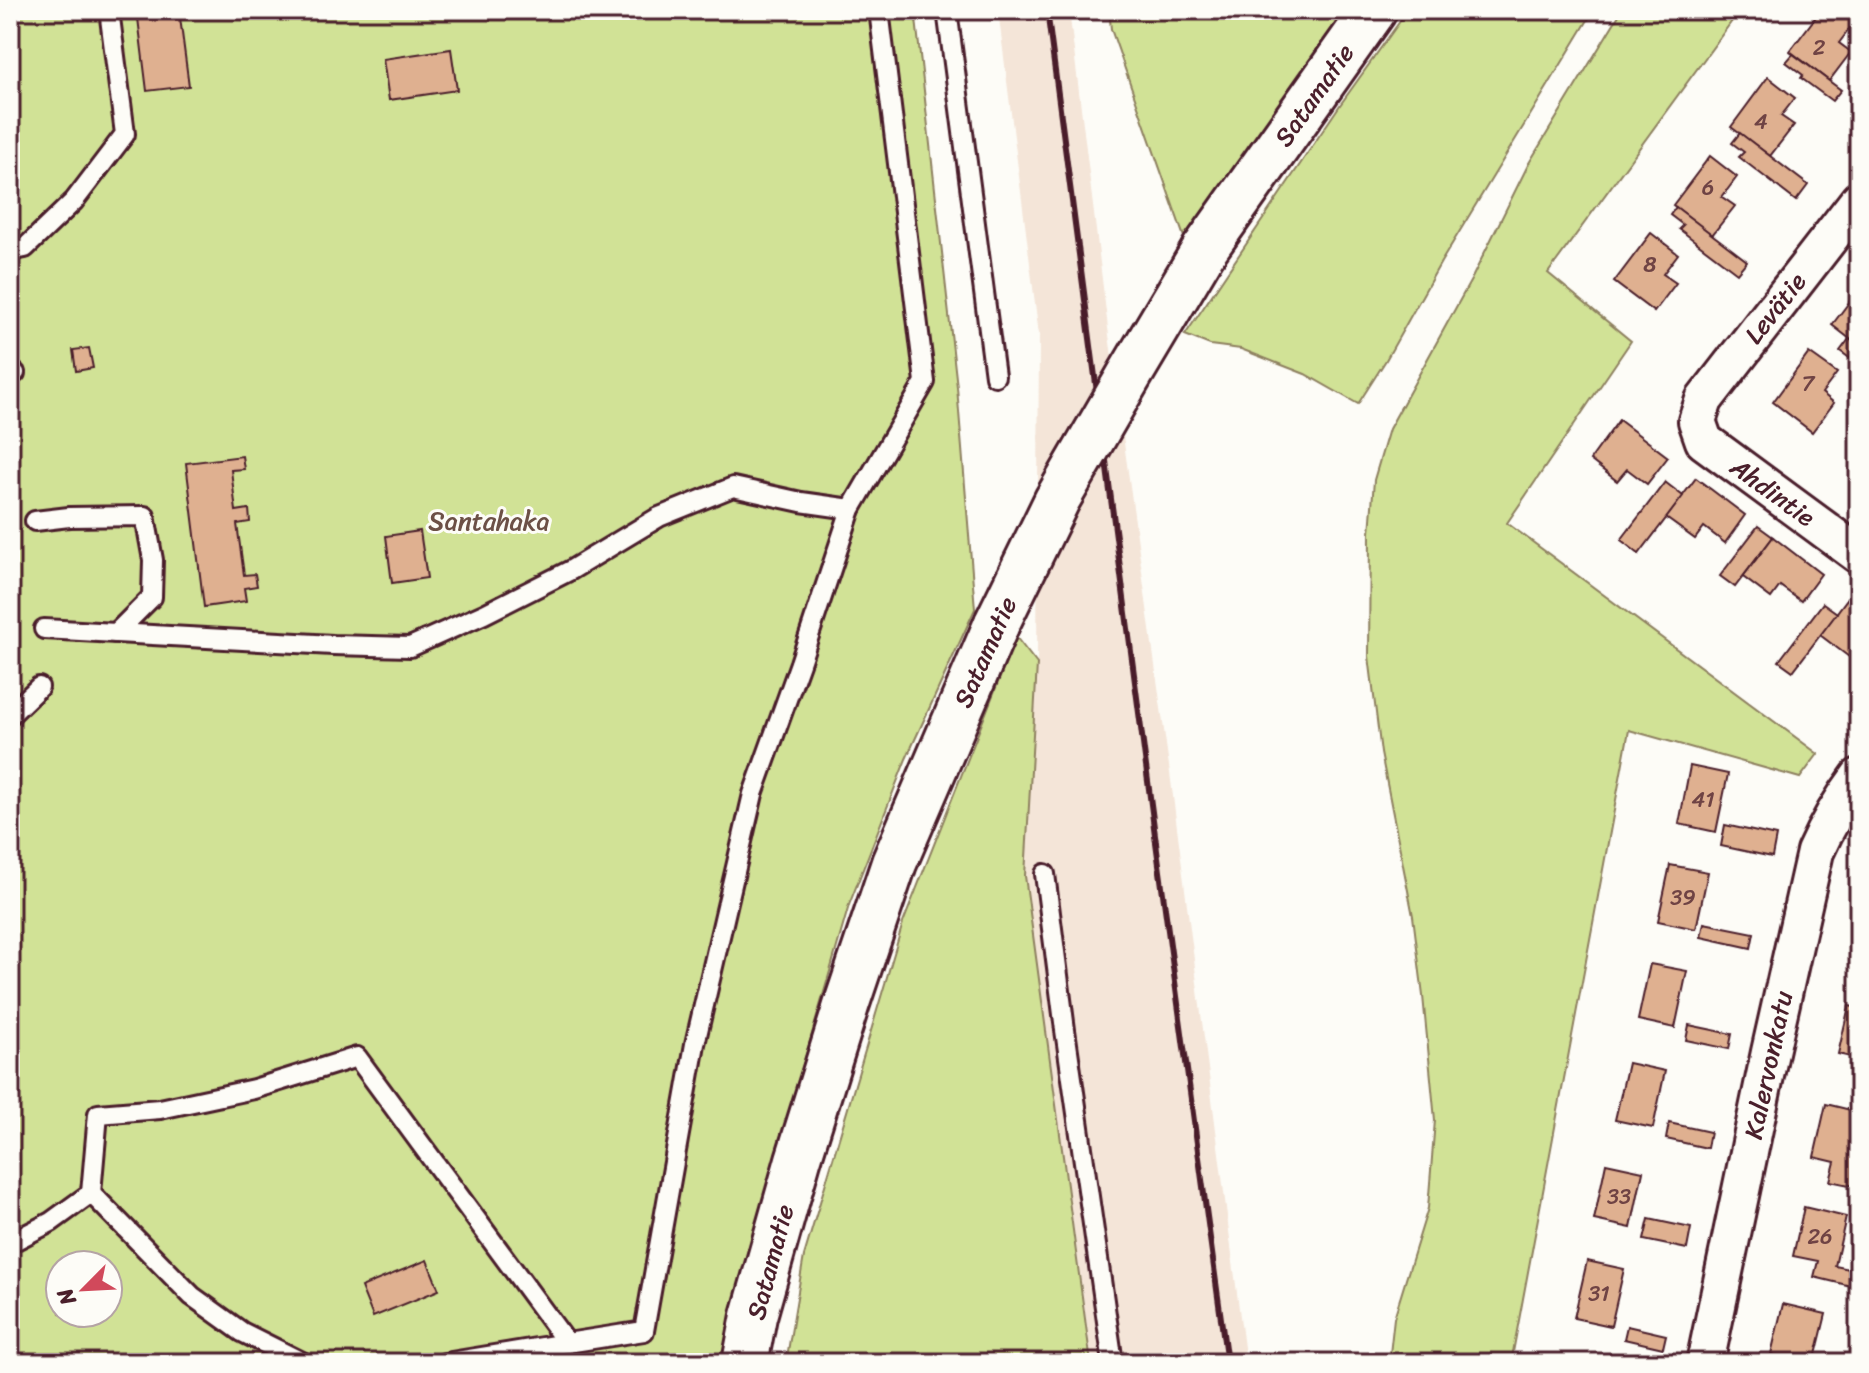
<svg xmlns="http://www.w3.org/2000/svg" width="1869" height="1373" viewBox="0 0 1869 1373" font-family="Sriracha,sans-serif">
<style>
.built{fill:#f4e5d8}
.green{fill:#d1e296;stroke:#8e8060;stroke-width:2;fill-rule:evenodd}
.building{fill:#dfb090;stroke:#4a1f2b;stroke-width:2}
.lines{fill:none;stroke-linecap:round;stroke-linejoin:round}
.service-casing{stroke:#4a1f2b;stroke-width:24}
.minor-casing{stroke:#4a1f2b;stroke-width:42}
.secondary-casing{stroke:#4a1f2b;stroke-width:50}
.service{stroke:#fdfcf7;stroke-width:18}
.minor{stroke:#fdfcf7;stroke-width:36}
.secondary{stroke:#fdfcf7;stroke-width:44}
.rail{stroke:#4a1f2b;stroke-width:6}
.secondary-bridge-casing{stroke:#4a1f2b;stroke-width:50;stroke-linecap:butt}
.secondary-bridge{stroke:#fdfcf7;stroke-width:44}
.labels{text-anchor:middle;stroke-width:6;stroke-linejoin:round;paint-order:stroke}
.number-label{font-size:22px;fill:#6f4344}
.street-label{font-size:26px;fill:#4a1f2b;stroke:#fdfcf7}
.park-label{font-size:26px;fill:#6c5046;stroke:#fdfcf7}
</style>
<rect width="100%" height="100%" fill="#fdfcf7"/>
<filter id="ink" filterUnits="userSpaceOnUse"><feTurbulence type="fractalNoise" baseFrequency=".0125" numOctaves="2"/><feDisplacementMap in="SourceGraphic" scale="16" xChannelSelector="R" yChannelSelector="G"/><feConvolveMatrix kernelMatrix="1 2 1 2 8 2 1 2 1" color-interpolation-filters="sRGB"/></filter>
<g filter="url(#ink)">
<polygon class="built" points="998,10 1069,10 1108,328 1170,773 1246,1363 1092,1363 1025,876 1037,664 1039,335"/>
<g class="green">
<path d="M10,10H915L957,387L975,609L906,759L849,905L741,1281L727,1363H10ZM60,1265H108V1313H60Z"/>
<polygon points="1109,10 1351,10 1283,100 1184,237 1111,29"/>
<polygon points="1408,10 1594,10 1441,262 1386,360 1358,404 1305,374 1241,349 1210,345 1185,335 1340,105"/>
<polygon points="1622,10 1740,10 1548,273 1631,341 1507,523 1818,754 1800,778 1629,730 1511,1363 1389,1363 1394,1318 1428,1208 1435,1120 1423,996 1413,916 1381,753 1369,656 1370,533 1374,480 1389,429 1471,280 1529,163"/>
<polygon points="1016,637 1037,664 1025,876 1091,1363 786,1363 804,1256 903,923"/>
</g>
<g class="building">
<polygon points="137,10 179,10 189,86 147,91"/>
<polygon points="1821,10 1837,10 1854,23 1839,43 1851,52 1829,81 1790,51"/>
<polygon points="451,49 457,90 389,100 383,59"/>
<polygon points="1793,54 1841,90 1832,101 1801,78 1803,75 1786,62"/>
<polygon points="1768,77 1795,98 1781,116 1794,125 1770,156 1731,127"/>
<polygon points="1740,133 1808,185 1796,201 1739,157 1744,152 1732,143"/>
<polygon points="1710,156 1737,177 1722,197 1735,206 1712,235 1673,205"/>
<polygon points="1676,207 1747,261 1737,273 1679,229 1683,225 1670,215"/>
<polygon points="1651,233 1678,254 1663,274 1676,283 1654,312 1614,282"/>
<polygon points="1859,289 1859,346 1832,325"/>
<polygon points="1849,339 1859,346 1859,365 1840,351"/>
<polygon points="89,348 93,368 76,371 73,350"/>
<polygon points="1809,353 1837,373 1822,393 1834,403 1812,432 1773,402"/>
<polygon points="1619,420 1668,457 1647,484 1627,469 1617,481 1590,460"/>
<polygon points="242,456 244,469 231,470 236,511 249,509 250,522 237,524 244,575 255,574 257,586 244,588 246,601 204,607 186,463"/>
<polygon points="1696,478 1745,515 1725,543 1704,527 1695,539 1666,518"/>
<polygon points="1665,482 1683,496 1639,554 1621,540"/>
<polygon points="1758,526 1773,537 1735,587 1720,576"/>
<polygon points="420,531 427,578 392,583 386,536"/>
<polygon points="1773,537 1821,574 1801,601 1780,586 1771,598 1743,577"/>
<polygon points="1850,595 1859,602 1859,646 1849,657 1820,635"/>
<polygon points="1823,603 1837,613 1793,671 1779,661"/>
<polygon points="1690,766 1728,774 1716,832 1679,824"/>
<polygon points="1725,825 1776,836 1772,857 1721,846"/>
<polygon points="1670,865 1708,872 1696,929 1658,921"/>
<polygon points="1704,923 1754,933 1751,948 1701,937"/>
<polygon points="1650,964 1687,971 1675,1028 1638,1020"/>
<polygon points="1849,1006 1859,1008 1859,1059 1838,1054"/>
<polygon points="1689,1025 1732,1034 1729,1049 1686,1040"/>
<polygon points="1628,1063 1665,1071 1653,1128 1615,1120"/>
<polygon points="1826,1104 1859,1112 1859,1133 1853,1157 1859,1158 1859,1187 1830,1181 1835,1162 1814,1157"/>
<polygon points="1669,1123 1710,1132 1707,1148 1666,1139"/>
<polygon points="1606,1163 1643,1171 1631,1228 1594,1220"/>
<polygon points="1804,1207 1846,1217 1835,1266 1859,1271 1859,1288 1814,1277 1818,1261 1793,1256"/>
<polygon points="1649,1219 1691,1228 1687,1249 1644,1240"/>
<polygon points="427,1260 439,1290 373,1317 361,1287"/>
<polygon points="1587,1261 1624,1269 1611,1326 1574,1318"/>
<polygon points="1783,1304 1826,1314 1814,1363 1800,1363 1800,1361 1771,1354"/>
<polygon points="1627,1326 1666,1335 1663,1348 1624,1339"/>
</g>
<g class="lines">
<g class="service-casing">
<g id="service">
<polyline points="947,10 995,376"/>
<polyline points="10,251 25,248 74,201 125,134 109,10"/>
<polyline points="10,373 15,373"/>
<polyline points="35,521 69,517 145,516 153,560 152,597 116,633"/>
<polyline points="44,629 333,645 410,647 484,614 571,570 659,517 733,487 801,502 851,509"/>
<polyline points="10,715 39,687"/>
<polyline points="1045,874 1065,1030 1113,1363"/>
<polyline points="91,1193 192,1296 242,1332 304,1363"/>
<polyline points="10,1243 51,1222 91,1193 98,1114 160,1109 254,1089 357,1057 567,1343 644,1331 695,1044 753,794 800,663 851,509 925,382 879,10"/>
<polyline points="445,1363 567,1343"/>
</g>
</g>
<g class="minor-casing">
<g id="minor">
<polyline points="1859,200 1704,400 1697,421 1704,441 1859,555"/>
<path d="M1705,1363L1770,1052L1815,852C1827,825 1841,801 1859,777"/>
</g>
</g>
<g class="secondary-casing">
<g id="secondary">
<polyline points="1204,250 1374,10"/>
<polyline points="745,1363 754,1316 798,1160 847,1003 894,863 997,623"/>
</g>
</g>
<use href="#service" class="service"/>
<use href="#minor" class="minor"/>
<use href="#secondary" class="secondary"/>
<polyline class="rail" points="1047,10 1155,835 1227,1363"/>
<g class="secondary-bridge-casing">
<polyline id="secondary-bridge" points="997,623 1057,500 1129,376 1204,250"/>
</g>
<use href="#secondary-bridge" class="secondary-bridge"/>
</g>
</g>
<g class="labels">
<g class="number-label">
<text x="1819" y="55">2</text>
<text x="1761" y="129">4</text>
<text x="1708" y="195">6</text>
<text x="1650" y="272">8</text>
<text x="1808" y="391">7</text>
<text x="1703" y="807">41</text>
<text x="1683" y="905">39</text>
<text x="1619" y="1204">33</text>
<text x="1820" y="1244">26</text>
<text x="1599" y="1301">31</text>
</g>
<g class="street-label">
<text transform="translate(1314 95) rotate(-55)" y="9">Satamatie</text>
<text transform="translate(1775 308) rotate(-52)" y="9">Levätie</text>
<text transform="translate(1773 492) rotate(36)" y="9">Ahdintie</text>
<text transform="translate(985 652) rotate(-66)" y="9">Satamatie</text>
<text transform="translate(1768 1065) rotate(-78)" y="9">Kalervonkatu</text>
<text transform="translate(770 1262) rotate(-75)" y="9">Satamatie</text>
</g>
<g class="park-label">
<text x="489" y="530">Santahaka</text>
</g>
</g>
<rect width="1869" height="1373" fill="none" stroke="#fdfcf7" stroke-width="40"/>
<rect x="20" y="20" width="1829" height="1333" fill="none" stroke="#4a1f2b" stroke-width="3" filter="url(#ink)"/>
<g transform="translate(84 1289) rotate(246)"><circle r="38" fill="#fdfcf7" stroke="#b5a4a5" stroke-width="2"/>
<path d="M0-6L14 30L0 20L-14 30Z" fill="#d1495b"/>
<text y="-12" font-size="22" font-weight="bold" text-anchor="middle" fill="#4a1f2b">N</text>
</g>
</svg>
